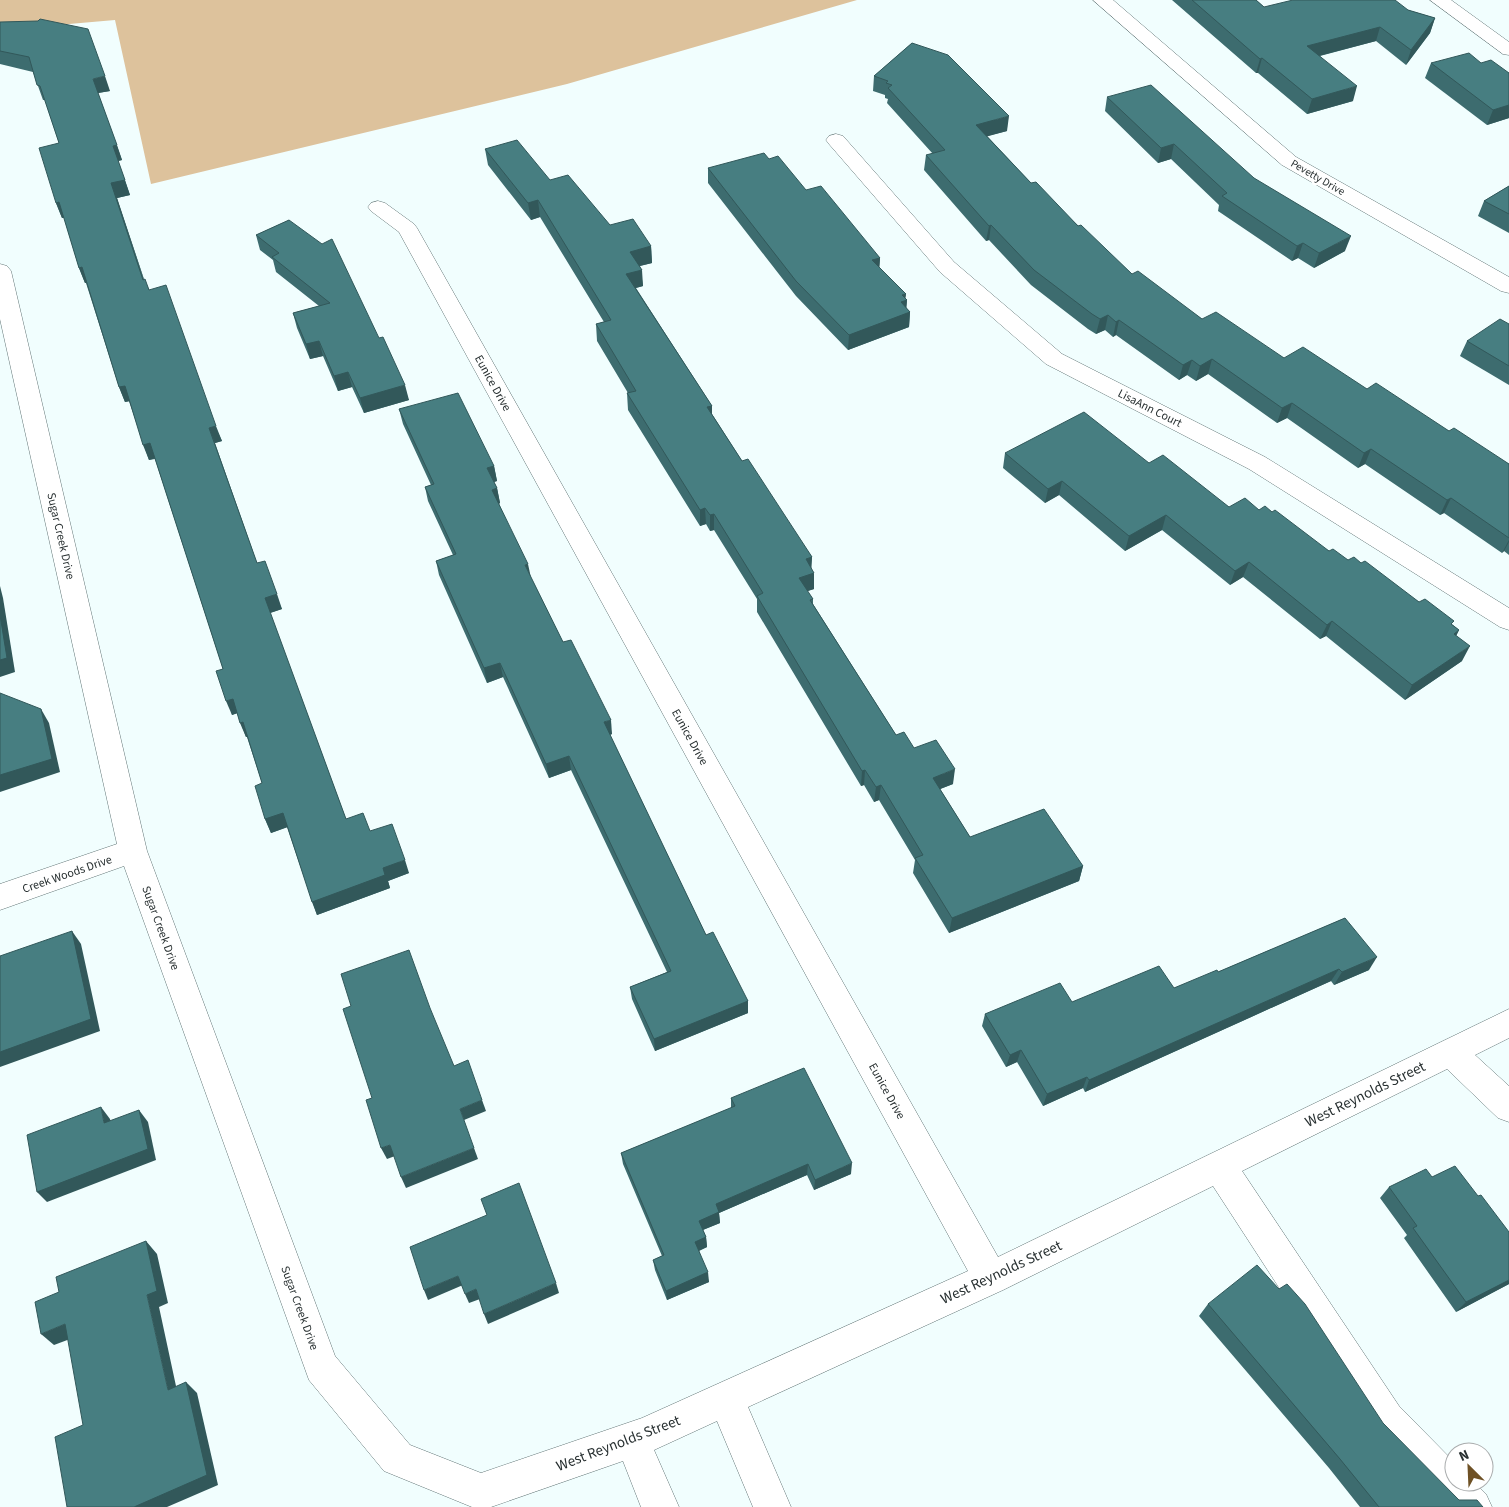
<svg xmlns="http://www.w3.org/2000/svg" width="1509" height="1507" viewBox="0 0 1509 1507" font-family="'Source Sans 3',sans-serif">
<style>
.forest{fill:#ddc29c}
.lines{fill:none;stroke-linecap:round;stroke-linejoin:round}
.minor-casing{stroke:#637677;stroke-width:1}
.minor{fill:#fff;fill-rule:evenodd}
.wall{fill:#3d6c6f}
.shaded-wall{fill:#32585a}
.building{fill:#477e81;stroke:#32585a}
.labels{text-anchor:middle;stroke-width:5;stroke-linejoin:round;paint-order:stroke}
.far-street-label{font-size:11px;fill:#283031;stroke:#fff}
.street-label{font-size:12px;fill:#283031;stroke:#fff}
.near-street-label{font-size:15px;fill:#283031;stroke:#fff}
</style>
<rect width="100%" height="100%" fill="#f1fefe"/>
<polygon class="forest" points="0,0 857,0 567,84 151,184 115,20 0,30"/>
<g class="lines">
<g class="minor-casing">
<g id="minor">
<polygon points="1093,0 1113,0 1296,157 1509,277 1509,293 1501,291 1282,165"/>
<polygon points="1430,0 1451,0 1509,42 1509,55 1503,54"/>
<polygon points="836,134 843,136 954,262 1062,354 1265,457 1509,608 1509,630 1500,627 1249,469 1046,364 940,272 829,144 826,140 829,136"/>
<polygon points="378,201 385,203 414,224 417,228 998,1257 1509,1009 1509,1038 1475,1055 1509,1086 1509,1122 1498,1118 1447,1069 1242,1171 1399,1406 1454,1462 1454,1482 1474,1482 1486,1494 1492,1507 1447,1507 1373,1432 1213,1186 1003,1290 748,1407 791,1507 753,1507 717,1421 654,1450 679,1507 641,1507 623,1461 491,1507 472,1507 384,1471 309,1380 124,866 0,910 0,884 117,844 0,319 0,264 7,266 11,271 147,851 335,1356 410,1445 481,1473 642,1418 968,1271 399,232 371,211 368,207 371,203"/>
</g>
</g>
<use href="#minor" class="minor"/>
</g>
<g class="wall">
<polygon points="1172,0 1256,0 1264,7 1408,10 1435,18 1430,33 1406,65 1376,41 1320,56 1353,101 1307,114 1258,73 1256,73"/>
<polygon points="0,22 110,91 98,93 122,160 118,161 130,195 117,198 144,279 222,441 215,443 257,563 282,609 270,613 346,819 370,831 409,873 388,881 390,888 317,915 287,827 271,833 265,819 262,783 247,737 246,737 237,713 232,715 223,669 155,459 149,460 129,401 125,402 119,387 86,283 85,283 79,268 64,218 62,218 56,203 59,143 45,100 43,100 33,72 0,64"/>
<polygon points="912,43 1007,131 987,136 1031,183 1132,274 1202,319 1284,358 1367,389 1449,431 1509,464 1509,555 1504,551 1502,553 1444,513 1440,515 1365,464 1358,468 1287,418 1277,423 1208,374 1196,381 1187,375 1179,380 1116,335 1113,337 1105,330 1096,334 1088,329 1031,285 989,240 986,241 924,170 926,155 933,154 887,103 888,99 885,98 885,95 873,91 874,76"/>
<polygon points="1431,63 1481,63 1509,73 1509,118 1487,125 1425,78"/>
<polygon points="1107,97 1254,178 1345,251 1314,268 1298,258 1292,261 1218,211 1219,205 1171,159 1158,163 1105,111"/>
<polygon points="485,149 550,180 610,225 651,246 652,263 640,266 643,286 636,288 712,406 712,414 742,461 812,557 811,568 814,589 807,591 813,599 813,604 896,735 914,748 953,784 940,789 970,837 1083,866 1079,881 949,933 913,873 915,860 879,800 874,802 864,785 861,786 757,612 757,599 714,530 710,531 706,524 700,526 628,410 627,393 628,393 597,341 596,324 604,322 540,217 531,220 488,165"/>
<polygon points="769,159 806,190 880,258 879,268 906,294 905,298 907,300 906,308 910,312 909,327 848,350 796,296 708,183 708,168"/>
<polygon points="1509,186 1509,233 1478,216 1484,201"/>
<polygon points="289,220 409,400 364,413 352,387 338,391 323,356 310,359 297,328 293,313 319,306 276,272 273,260 260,250 256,235"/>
<polygon points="1509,324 1509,385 1460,356 1467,341"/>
<polygon points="399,409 494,466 497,481 494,482 497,488 500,503 499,504 530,576 563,642 612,734 610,735 706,935 748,1001 748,1013 655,1051 632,999 630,987 667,972 571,770 549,778 503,677 487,683 439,575 436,561 453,555 428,501 425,487 431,485 403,424"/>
<polygon points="1005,453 1149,463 1229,507 1259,510 1329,551 1348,560 1361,563 1453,625 1459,630 1456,636 1462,661 1405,700 1326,636 1320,639 1243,577 1230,585 1162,530 1125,551 1059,495 1045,503 1003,468"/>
<polygon points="1345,918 1369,970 1334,985 1331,981 1085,1092 1083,1088 1043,1106 1017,1062 1006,1067 982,1026 985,1014 1174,988 1218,972"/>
<polygon points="731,1098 851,1174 814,1190 807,1175 719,1213 720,1223 703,1230 706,1237 707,1247 699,1251 709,1282 667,1300 655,1270 653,1260 662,1256 623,1164 621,1153 731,1108"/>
<polygon points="1432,1177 1478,1196 1509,1284 1456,1312 1404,1238 1407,1235 1380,1198 1389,1187"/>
<polygon points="1208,1304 1459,1500 1483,1507 1360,1507 1329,1468 1199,1316"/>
</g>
<g class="shaded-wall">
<polygon points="1435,18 1430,33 1406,65 1411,50"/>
<polygon points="1380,27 1376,41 1303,60 1307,46"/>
<polygon points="1262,58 1258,73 1256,73 1260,59"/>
<polygon points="105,76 110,91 98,93 93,79"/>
<polygon points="1357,86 1353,101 1307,114 1312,99"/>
<polygon points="1509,105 1509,118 1487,125 1493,110"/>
<polygon points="1009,116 1007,131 974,140 976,125"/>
<polygon points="1174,144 1171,159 1158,163 1161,148"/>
<polygon points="117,145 122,160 118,161 113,146"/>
<polygon points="125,180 130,195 117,198 149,295 111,183"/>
<polygon points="538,200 540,217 531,220 528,203"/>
<polygon points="59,202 65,217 62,218 56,203"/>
<polygon points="991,225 989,240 986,241 989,226"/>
<polygon points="1351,236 1345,251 1314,268 1319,253"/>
<polygon points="1303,243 1298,258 1292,261 1297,246"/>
<polygon points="651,246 652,263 631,268 630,252"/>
<polygon points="880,258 879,273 872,260"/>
<polygon points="82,267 88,282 85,283 79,268"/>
<polygon points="642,270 643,286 628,290 626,274"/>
<polygon points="906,294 905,301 907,300 906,313 910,312 909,327 848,350 849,335 902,295"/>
<polygon points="1108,315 1105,330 1096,334 1100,319"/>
<polygon points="1119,320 1116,335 1113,337 1116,322"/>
<polygon points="319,341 323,356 310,359 306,344"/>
<polygon points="1212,359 1208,374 1196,381 1200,366"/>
<polygon points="1192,360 1187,375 1179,380 1183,365"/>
<polygon points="348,372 352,387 338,391 334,376"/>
<polygon points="405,385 409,400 364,413 360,398"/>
<polygon points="125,386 131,401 125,402 119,387"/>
<polygon points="1292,403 1287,418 1277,423 1282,408"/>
<polygon points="712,406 712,422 707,407"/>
<polygon points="216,426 222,441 215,443 209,428"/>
<polygon points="150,443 156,458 149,460 143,445"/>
<polygon points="1371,449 1365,464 1358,468 1364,453"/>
<polygon points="494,466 497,481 490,483 487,468"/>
<polygon points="1062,481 1059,495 1045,503 1048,489"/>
<polygon points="497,488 500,503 494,505 492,490"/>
<polygon points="1451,498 1444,513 1440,515 1447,500"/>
<polygon points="705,508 706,524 700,526 700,510"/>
<polygon points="714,514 714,530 710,531 710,515"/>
<polygon points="1166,515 1162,530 1125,551 1129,536"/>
<polygon points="1509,540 1509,542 1504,551 1502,553"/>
<polygon points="812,557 811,574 806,559"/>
<polygon points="1249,562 1243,577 1230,585 1235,571"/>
<polygon points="528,564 531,578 525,565"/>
<polygon points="814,573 814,589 799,594 799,578"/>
<polygon points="0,586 3,598 15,672 0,677"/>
<polygon points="277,594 282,609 270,613 265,598"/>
<polygon points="1332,621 1326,636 1320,639 1327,625"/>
<polygon points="1459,630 1452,644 1454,634"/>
<polygon points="1470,646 1462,661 1405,700 1412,685"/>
<polygon points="500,663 503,677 487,683 484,668"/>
<polygon points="233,699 238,713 232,715 226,701"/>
<polygon points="41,709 49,723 60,772 0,792 0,775"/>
<polygon points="611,720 612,734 606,736 604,722"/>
<polygon points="243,722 248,736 246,737 240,723"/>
<polygon points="569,756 571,770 549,778 546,764"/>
<polygon points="955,769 953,784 930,793 933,778"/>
<polygon points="865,770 864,785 861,786 862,771"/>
<polygon points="881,785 879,800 874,802 876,787"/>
<polygon points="283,813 288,827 271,833 265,819"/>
<polygon points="405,860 409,873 388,881 390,888 317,915 312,902 383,868"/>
<polygon points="1083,866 1079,881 949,933 952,918"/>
<polygon points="72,931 81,944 100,1031 0,1067 0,1052"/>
<polygon points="1377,957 1369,970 1334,985 1342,972"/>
<polygon points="1339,969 1331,981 1085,1092 1089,1080"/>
<polygon points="748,1001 748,1013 655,1051 654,1039"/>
<polygon points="1021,1050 1017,1062 1006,1067 1010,1055"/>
<polygon points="1087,1077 1083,1088 1043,1106 1047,1094"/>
<polygon points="482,1100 486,1111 464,1120 460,1109"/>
<polygon points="101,1107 110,1119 113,1135 104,1123"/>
<polygon points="139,1110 148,1122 156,1160 47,1202 37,1192"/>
<polygon points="390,1145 395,1156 387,1159 381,1148"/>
<polygon points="474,1148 478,1159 406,1188 401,1177"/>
<polygon points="852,1163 851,1174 814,1190 815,1180"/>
<polygon points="808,1164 807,1175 719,1213 720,1223 700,1231 699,1221 716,1204"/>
<polygon points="706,1237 707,1247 696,1252 695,1242"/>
<polygon points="146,1241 157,1254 168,1303 159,1307 179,1400 168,1390 147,1295"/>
<polygon points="708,1272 709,1282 667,1300 666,1291"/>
<polygon points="458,1276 463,1285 428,1300 424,1290"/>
<polygon points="1509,1280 1509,1284 1456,1312 1466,1302"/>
<polygon points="556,1283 559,1293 488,1324 484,1314"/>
<polygon points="476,1289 480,1299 469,1303 465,1294"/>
<polygon points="65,1324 78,1336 54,1345 41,1334"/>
<polygon points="186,1382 197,1393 218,1485 167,1507 134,1507"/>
</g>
<g class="building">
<polygon points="1192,0 1256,0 1264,7 1293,0 1395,0 1408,10 1435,18 1411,50 1380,27 1307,46 1357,86 1312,99 1262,58 1260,59"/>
<polygon points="40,19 88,29 105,76 93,79 117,145 113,146 125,180 111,183 143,280 145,279 149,290 166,285 216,426 209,428 257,563 265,561 277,594 265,598 346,819 363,813 370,831 392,824 405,860 383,868 385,875 312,902 283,813 265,819 255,786 262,783 243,722 240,723 233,699 226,701 216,671 223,669 150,443 143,445 125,386 119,387 82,267 79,268 59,202 56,203 39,148 59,143 40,86 37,85 29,57 0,51 0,22 38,21"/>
<polygon points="912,43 948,55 1009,116 976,125 1031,183 1036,182 1078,226 1081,225 1132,274 1138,271 1202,319 1216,312 1284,358 1303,347 1367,389 1376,383 1449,431 1454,428 1509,464 1509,538 1451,498 1447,500 1371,449 1364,453 1292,403 1282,408 1212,359 1200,366 1192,360 1183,365 1119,320 1116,322 1108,315 1100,319 1092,314 1034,270 991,225 989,226 926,155 945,150 888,88 892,85 886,83 888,81 874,76"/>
<polygon points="1469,53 1481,63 1491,60 1509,73 1509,105 1493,110 1431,63"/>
<polygon points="1151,85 1254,178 1351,236 1319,253 1303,243 1297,246 1222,196 1227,193 1174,144 1161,148 1107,97"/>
<polygon points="517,140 550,180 568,175 610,225 633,219 651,246 630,252 642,270 626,274 712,406 707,407 742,461 748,459 812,557 806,559 814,573 799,578 813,599 810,600 896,735 904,732 914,748 936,740 955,769 933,778 970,837 1044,809 1083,866 952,918 915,858 923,855 881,785 876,787 865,770 862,771 757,596 763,593 714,514 710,515 705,508 700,510 627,393 636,391 596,324 611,320 538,200 528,203 485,149"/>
<polygon points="764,153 769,159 778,156 806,190 821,186 880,258 872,260 906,294 902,295 907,300 901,302 910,312 849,335 796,281 708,168"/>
<polygon points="1509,186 1509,214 1484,201"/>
<polygon points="289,220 322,244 332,239 379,338 383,337 405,385 360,398 348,372 334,376 319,341 306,344 293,313 330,303 272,257 279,253 256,235"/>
<polygon points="1500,319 1509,324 1509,366 1467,341"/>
<polygon points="458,393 494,466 487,468 497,488 492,490 528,564 525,565 563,642 571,640 611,720 604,722 706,935 713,932 748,1001 654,1039 630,987 671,971 569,756 546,764 500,663 484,668 436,561 456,554 425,487 434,484 399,409"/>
<polygon points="1084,412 1149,463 1163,455 1229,507 1245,498 1259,510 1265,506 1272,512 1275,510 1329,551 1333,549 1348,560 1354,557 1361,563 1365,561 1419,602 1425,599 1454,621 1451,624 1459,630 1454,634 1470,646 1412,685 1332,621 1327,625 1249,562 1235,571 1166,515 1129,536 1062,481 1048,489 1005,453"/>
<polygon points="0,615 7,658 0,660"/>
<polygon points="0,693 41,709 52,759 0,775"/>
<polygon points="1345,918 1377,957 1342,972 1339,969 1089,1080 1087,1077 1047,1094 1021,1050 1010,1055 985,1014 1060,983 1072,1002 1159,966 1174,988 1217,970 1218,972"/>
<polygon points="72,931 91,1019 0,1052 0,956"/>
<polygon points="409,950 430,1008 454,1066 468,1060 482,1100 460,1109 474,1148 401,1177 390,1145 381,1148 366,1100 372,1098 343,1009 351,1006 341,974"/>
<polygon points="804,1068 852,1163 815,1180 808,1164 716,1204 719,1212 699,1221 706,1237 695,1242 708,1272 666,1291 653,1260 664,1255 621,1153 735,1106 731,1098"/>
<polygon points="101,1107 104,1123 139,1110 148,1149 37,1192 27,1135"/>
<polygon points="1455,1166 1478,1196 1481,1195 1509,1232 1509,1280 1466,1302 1413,1228 1417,1226 1389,1187 1426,1169 1432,1177"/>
<polygon points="519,1183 556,1283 484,1314 476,1289 465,1294 458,1276 424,1290 410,1247 487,1215 481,1199"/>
<polygon points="146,1241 157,1291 147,1295 168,1390 186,1382 207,1475 134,1507 67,1507 55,1437 83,1425 65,1324 41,1334 35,1302 59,1292 56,1277"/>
<polygon points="1257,1265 1279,1289 1287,1284 1305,1304 1383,1423 1459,1500 1477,1500 1483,1507 1379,1507 1340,1459 1208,1304"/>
</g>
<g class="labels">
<g class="far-street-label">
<text transform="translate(1318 177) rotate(30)" y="4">Pevetty Drive</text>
</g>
<g class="street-label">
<text transform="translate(493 383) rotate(61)" y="4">Eunice Drive</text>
<text transform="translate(1150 408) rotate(27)" y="4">LisaAnn Court</text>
<text transform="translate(61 536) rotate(77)" y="4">Sugar Creek Drive</text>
<text transform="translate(690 737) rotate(61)" y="4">Eunice Drive</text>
<text transform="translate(67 874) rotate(-19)" y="4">Creek Woods Drive</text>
<text transform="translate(161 928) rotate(70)" y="4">Sugar Creek Drive</text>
<text transform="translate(887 1091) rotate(61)" y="4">Eunice Drive</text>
<text transform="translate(300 1308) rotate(70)" y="4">Sugar Creek Drive</text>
</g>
<g class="near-street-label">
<text transform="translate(1365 1094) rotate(-26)" y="5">West Reynolds Street</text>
<text transform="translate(1001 1272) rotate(-25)" y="5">West Reynolds Street</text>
<text transform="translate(618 1443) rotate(-21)" y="5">West Reynolds Street</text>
</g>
</g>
<g transform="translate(1469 1467) rotate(336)"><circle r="24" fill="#ffffff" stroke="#a9acad"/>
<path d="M0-4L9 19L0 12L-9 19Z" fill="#6e5125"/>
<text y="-8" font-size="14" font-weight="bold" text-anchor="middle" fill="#283031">N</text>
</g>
</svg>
